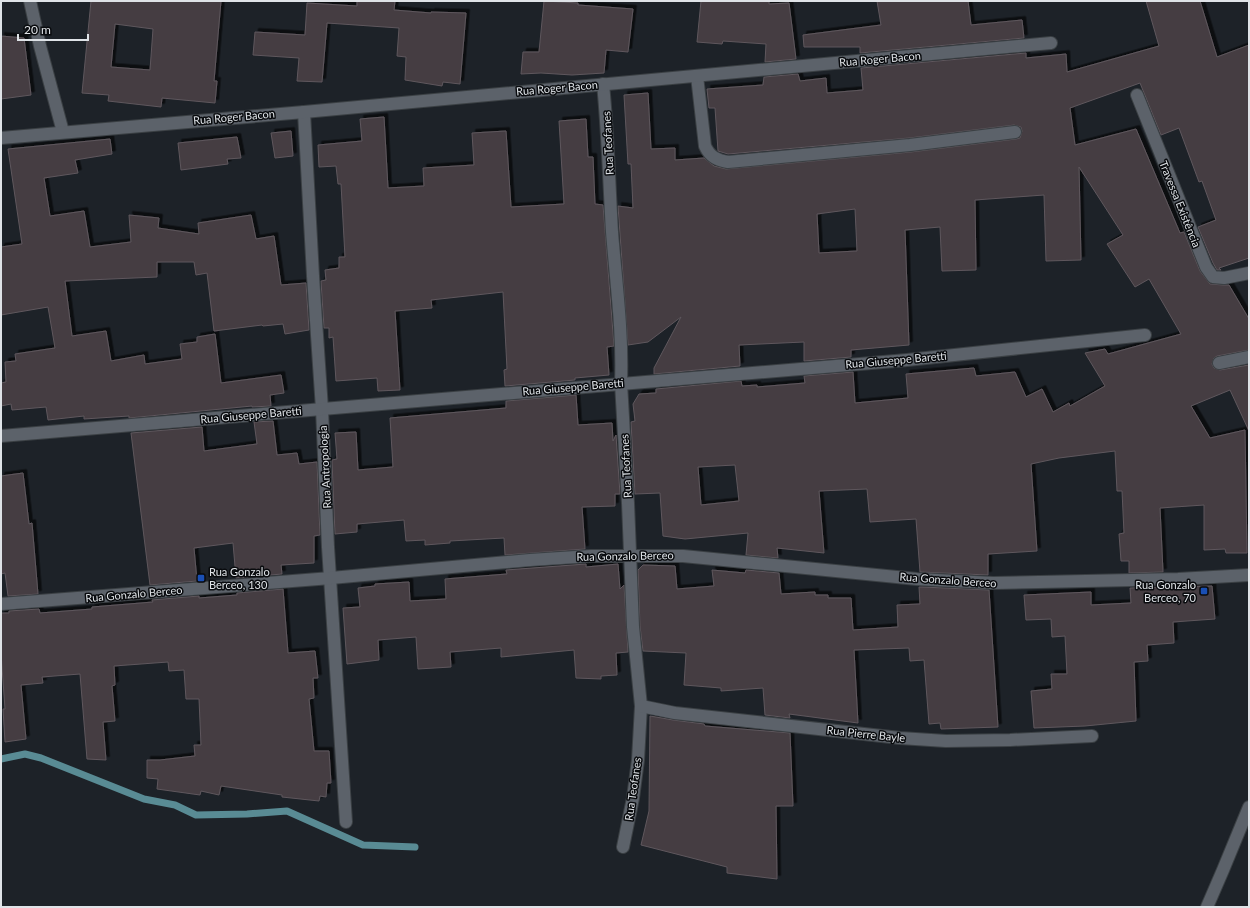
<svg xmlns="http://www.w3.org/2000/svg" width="1250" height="908" viewBox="0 0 1250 908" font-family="Lato,sans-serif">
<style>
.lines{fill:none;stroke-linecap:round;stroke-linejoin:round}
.stream{stroke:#598b94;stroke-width:7}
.building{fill:#443d42;stroke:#5f575d;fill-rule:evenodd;filter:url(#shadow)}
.minor-casing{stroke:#3b4044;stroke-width:14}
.minor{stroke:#5c626a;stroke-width:12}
.transit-dot{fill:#1a4fb4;stroke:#090b0e;stroke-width:1.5}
.labels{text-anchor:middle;stroke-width:3;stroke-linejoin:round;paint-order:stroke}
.street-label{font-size:11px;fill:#dfe3e7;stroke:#090b0e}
.poi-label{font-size:11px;fill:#dfe3e7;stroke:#090b0e;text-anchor:start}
</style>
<defs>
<filter id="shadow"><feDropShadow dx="3.5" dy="-3.5" stdDeviation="0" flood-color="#0009"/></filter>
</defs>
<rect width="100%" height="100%" fill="#1d2228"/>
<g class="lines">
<polyline class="stream" points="1,759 25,754 41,758 144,799 175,805 196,815 247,814 287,811 363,845 415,847"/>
</g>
<g class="building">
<path d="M91,1H221L214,81H217L215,103L162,98L161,107L108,101L109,95L82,93ZM115,24L153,29L150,70L111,67Z"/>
<polygon points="357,1 395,1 394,10 431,13 431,12 466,13 460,84 443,82 442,86 405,80 406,57 397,56 399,28 327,23 322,82 297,81 299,58 253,55 255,32 305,35 307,3 357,6"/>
<polygon points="544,1 578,3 578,5 633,9 628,52 606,50 604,73 572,75 541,73 521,74 523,52 539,52"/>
<polygon points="701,1 769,1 769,4 789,3 796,59 765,62 766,44 723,41 722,44 697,42"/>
<polygon points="877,1 968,1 971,25 1022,20 1024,38 860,53 860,47 804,47 803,35 881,25"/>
<path d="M1146,1H1200L1217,57L1249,45V258L1219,268L1221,270H1217L1213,263L1198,227L1216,220L1202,181L1199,182L1179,128L1161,135L1140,83L1070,108L1075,145L1136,129L1180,233L1184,232L1200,271L1210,284L1223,285H1229L1249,319V350L1217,356L1214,358L1212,364L1214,368L1220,370L1249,365V431L1230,390L1191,406L1210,438L1245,430L1247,553H1226L1225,549L1204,550V505L1160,508L1163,572L1129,573V561H1121L1119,534L1124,533L1122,491H1117L1115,451L1059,458L1031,464L1037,551L988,554V575L920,572L916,519L870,522L867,489L819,491L824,553L777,548L778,558L746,555L748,533L685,539L663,536L660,493L635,494L631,422L635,421L633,404L639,394L656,393V389L741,381L742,386L757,385V387L805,383L804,376L853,372L855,403L908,398L906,374L974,368L976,376L1015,372L1026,397L1042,389L1053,412L1069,403L1070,406L1105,386L1085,353L1105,349L1108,354L1181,334L1149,279L1135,287L1107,244L1123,235L1079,167L1081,260L1046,261L1044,195L975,200L976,270L942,271L940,227L905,230L909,345L851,350V357L804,361V342L739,345L740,366L654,374V368L681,317L648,342L628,345L618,206L633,208L631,164H628L624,95L648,93L651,149L675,148V160L704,158L714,166L726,169L911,152L1016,139L1020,138L1022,131L1021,127L1014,125L909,138L728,154L718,151L715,108H709L707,89L763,85L764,77L798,74L800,81L826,78L827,93L863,90L861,68L1026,53V58L1066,54L1067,72L1159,46ZM855,209L857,251L819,253L817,214ZM735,465L739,501L701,505L698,467Z"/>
<polygon points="1,36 24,38 31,95 1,99"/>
<polygon points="384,117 388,188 424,186 423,168 474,165 472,133 506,131 511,207 564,204 559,121 586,119 588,157 593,157 595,204 603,205 614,346 607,347 609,375 575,378 575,380 505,386 504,370 507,369 503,292 431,300 432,308 395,311 400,390 378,391 377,378 336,381 333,337 329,338 329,328 324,328 321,281 326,280 325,270 339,268 339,257 345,257 341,184 338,184 336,166 319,167 318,145 362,141 360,119"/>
<polygon points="291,131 293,156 275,158 271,133"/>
<polygon points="237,137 241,158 227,159 228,164 181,170 178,143"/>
<polygon points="110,139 112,154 75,160 78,173 44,178 50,216 84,211 90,247 131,242 129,215 159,218 158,228 199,234 198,223 251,215 256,239 274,236 281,285 306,283 309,330 285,334 283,324 263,326 262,325 214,331 207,273 196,275 194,262 157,262 157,277 65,281 72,336 106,331 111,361 144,355 145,364 182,359 180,344 197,342 197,337 215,334 221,383 281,375 284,393 270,395 271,406 252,407 252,406 129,418 129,416 84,419 84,416 48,420 46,407 12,410 11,404 1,406 1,383 6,382 5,362 16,361 15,354 55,348 48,307 1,315 1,247 22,244 8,149"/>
<polygon points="576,395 578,425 612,423 613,441 616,435 620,494 615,494 615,506 582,507 585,549 505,555 504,538 450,541 450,543 425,545 425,540 406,541 404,520 357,524 357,532 335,534 332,460 337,459 335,433 356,432 358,470 393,467 390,418 506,408 506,401"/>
<polygon points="273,421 277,455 297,453 299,464 317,462 320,535 314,536 314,563 281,565 282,574 236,578 233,543 194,548 197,581 150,585 131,433 202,427 204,451 257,444 254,422"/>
<polygon points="23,473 29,524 32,523 38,594 8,596 5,573 1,574 1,476"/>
<polygon points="586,564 586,567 618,564 620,589 624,585 628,652 616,653 617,675 601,676 601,679 576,678 574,650 501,657 501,648 450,652 451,667 418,669 416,637 378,640 379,660 347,664 343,608 360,607 358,588 375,586 375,584 409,582 410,601 446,599 445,579 507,574 506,570"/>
<polygon points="643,565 675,566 677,589 714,586 712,570 745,573 746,570 779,573 781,594 815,592 815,595 828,595 828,598 851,598 853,630 898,627 897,605 920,604 919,587 922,587 989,590 998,727 941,729 940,723 929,724 924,660 910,661 909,648 854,650 858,723 789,714 790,718 765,715 763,688 721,691 721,688 684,685 686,653 643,651 640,626 638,570"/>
<polygon points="1212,586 1215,619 1173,622 1174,643 1147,645 1148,661 1134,662 1136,721 1085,726 1034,728 1031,691 1052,689 1051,674 1067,674 1065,636 1052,637 1051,619 1026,620 1024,595 1091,592 1091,605 1131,603 1130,588"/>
<polygon points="283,589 288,653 315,651 318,678 313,678 314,698 309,699 314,751 329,751 331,783 327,783 326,797 320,796 319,801 282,797 282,795 221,786 219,795 201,791 200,795 157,789 158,779 147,778 147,760 160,760 195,756 194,745 201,745 199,699 186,699 184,670 169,671 168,662 114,666 115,685 112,686 115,721 103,722 106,760 87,759 80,674 42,677 43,683 21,685 26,739 5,742 3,709 5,709 1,653 1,613 9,613 9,611 39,609 40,613 92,609 92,607 153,602 152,600 199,596 199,598 237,595 237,593"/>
<polygon points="650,716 673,720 704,724 705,726 790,733 793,806 776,806 777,879 727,873 727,867 641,845 649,811"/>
</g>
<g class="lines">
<g class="minor-casing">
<g id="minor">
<polyline points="30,1 40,46 63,132"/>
<path d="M697,76L705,146C710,157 717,160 728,162L910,145L1015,132"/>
<path d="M603,84C608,133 609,182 612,232C616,282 623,333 621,383L628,503L633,627L641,706L638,760L633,798L623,847"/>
<polyline points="1137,95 1206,267 1213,277 1224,278 1249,273"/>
<polyline points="304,112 313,276 322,409 328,547 346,822"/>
<polyline points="1,138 304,112 1051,43"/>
<polyline points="1219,363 1249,357"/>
<polyline points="1,436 907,360 1145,335"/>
<polyline points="1,604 331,578 530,560 591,556 683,556 917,579 993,583 1178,579 1249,575"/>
<polyline points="641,706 675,713 900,738 946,741 1010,740 1092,736"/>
<polyline points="1207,907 1223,870 1249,807"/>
</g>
</g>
<use href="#minor" class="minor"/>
</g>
<g class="transit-dot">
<rect x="197" y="574" width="8" height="8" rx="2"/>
<rect x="1200" y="587" width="8" height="8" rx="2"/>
</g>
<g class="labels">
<g class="street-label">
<text transform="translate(880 59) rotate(-5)" y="4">Rua Roger Bacon</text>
<text transform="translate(557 88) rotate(-5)" y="4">Rua Roger Bacon</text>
<text transform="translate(234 117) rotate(-5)" y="4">Rua Roger Bacon</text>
<text transform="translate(608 143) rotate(-93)" y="4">Rua Teofanes</text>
<text transform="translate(1180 204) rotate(68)" y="4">Travessa Existência</text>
<text transform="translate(896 360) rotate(-5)" y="4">Rua Giuseppe Baretti</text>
<text transform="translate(573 387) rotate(-5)" y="4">Rua Giuseppe Baretti</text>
<text transform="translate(251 415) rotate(-5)" y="4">Rua Giuseppe Baretti</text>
<text transform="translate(626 466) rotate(-93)" y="4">Rua Teofanes</text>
<text transform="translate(325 467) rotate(-93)" y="4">Rua Antropologia</text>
<text transform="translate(625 556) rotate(-1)" y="4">Rua Gonzalo Berceo</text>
<text transform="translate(948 580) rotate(4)" y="4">Rua Gonzalo Berceo</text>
<text transform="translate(134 594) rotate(-5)" y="4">Rua Gonzalo Berceo</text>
<text transform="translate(866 734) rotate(6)" y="4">Rua Pierre Bayle</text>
<text transform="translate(633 789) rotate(-82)" y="4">Rua Teofanes</text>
</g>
<g class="poi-label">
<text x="209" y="576">Rua Gonzalo<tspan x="209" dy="13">Berceo, 130</tspan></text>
<text x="1196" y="589" text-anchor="end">Rua Gonzalo<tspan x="1196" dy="13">Berceo, 70</tspan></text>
</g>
</g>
<rect width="1250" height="908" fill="none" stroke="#dfe3e7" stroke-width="4"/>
<path d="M18 34v6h70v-6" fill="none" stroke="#dfe3e7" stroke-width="2"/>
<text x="24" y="34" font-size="12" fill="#dfe3e7" stroke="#090b0e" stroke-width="3" paint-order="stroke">20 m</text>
</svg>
